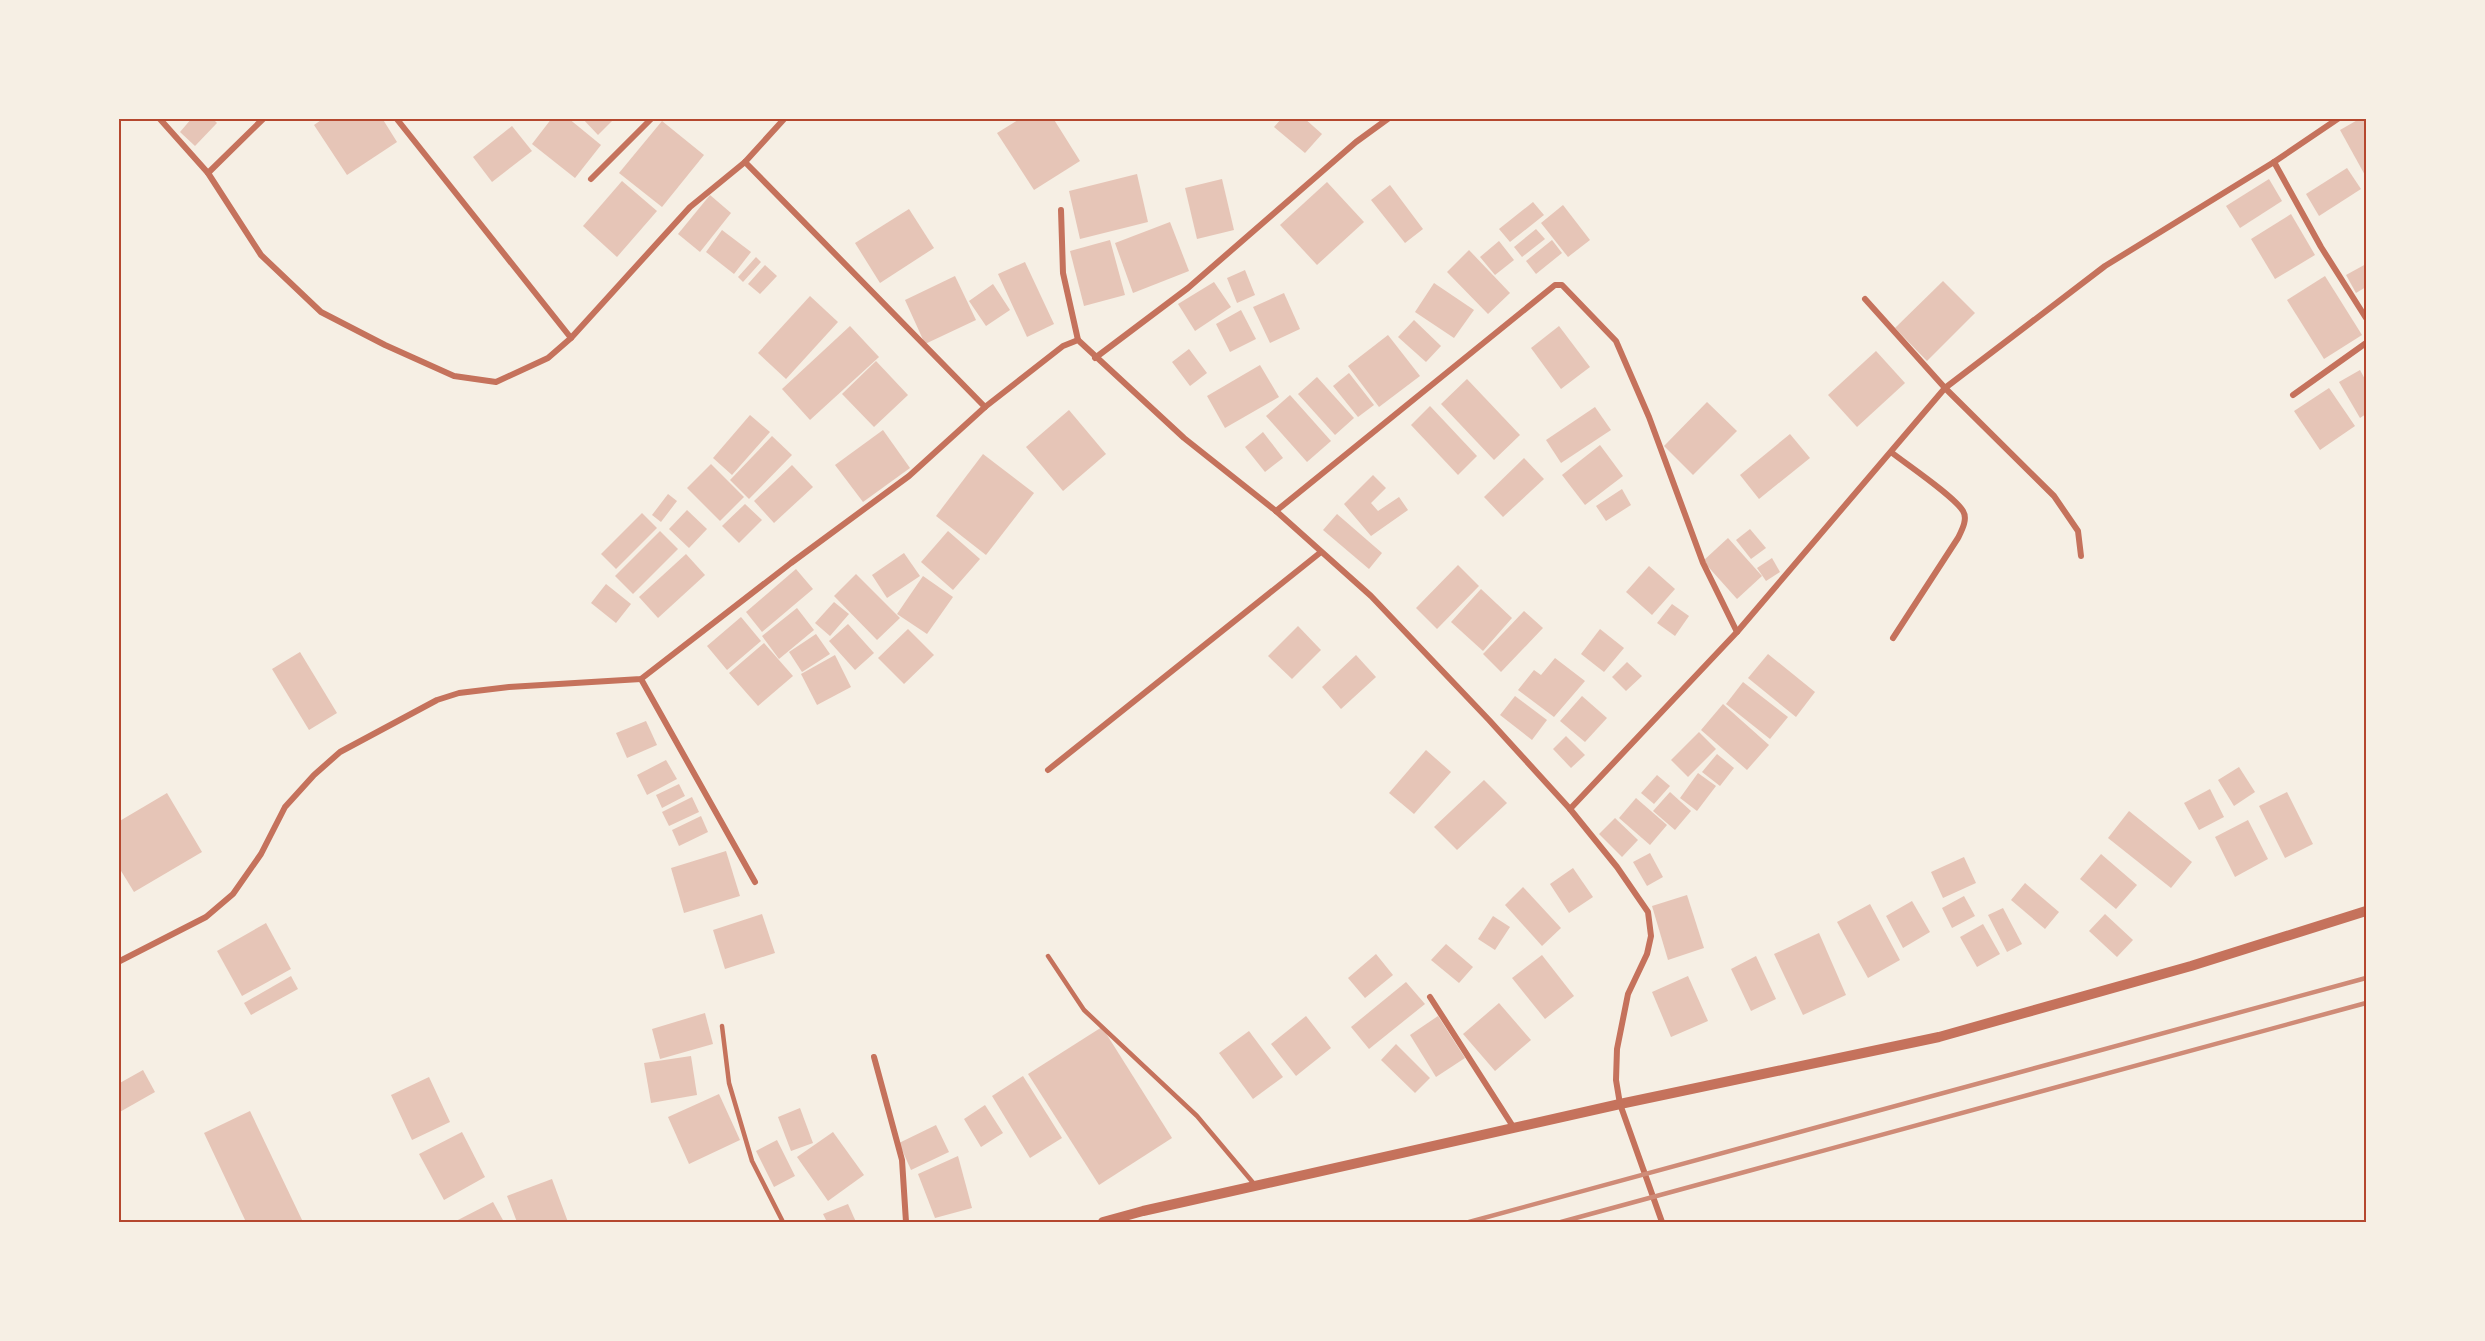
<svg xmlns="http://www.w3.org/2000/svg" width="2485" height="1341" viewBox="0 0 2485 1341" font-family="'Roboto Condensed',sans-serif">
<style>
.building{fill:#e6c5b7}
.lines{fill:none;stroke-linecap:round;stroke-linejoin:round}
.service{stroke:#c5725c;stroke-width:4.5}
.minor{stroke:#c5725c;stroke-width:6}
.tertiary{stroke:#c5725c;stroke-width:10}
.rail{stroke:#cf8b77;stroke-width:4.5}
.neatline{fill:none;stroke:#b5482f;stroke-width:2}
</style>
<rect width="100%" height="100%" fill="#f6efe4"/>
<g class="building">
<polygon points="192,118 212,118 217,123 195,146 180,132"/>
<polygon points="324,118 382,118 397,142 347,175 314,125"/>
<polygon points="552,118 568,118 601,145 575,178 532,144"/>
<polygon points="582,118 615,118 598,135"/>
<polygon points="1021,118 1053,118 1080,161 1034,190 997,133"/>
<polygon points="1282,118 1304,118 1322,134 1305,153 1274,127"/>
<polygon points="2361,118 2366,118 2366,177 2340,130"/>
<polygon points="662,121 704,155 662,207 619,173"/>
<polygon points="512,126 532,151 492,182 473,157"/>
<polygon points="2347,168 2361,189 2319,216 2306,194"/>
<polygon points="1137,174 1148,222 1080,239 1069,191"/>
<polygon points="1222,179 1234,230 1197,239 1185,188"/>
<polygon points="2269,179 2282,201 2240,228 2226,206"/>
<polygon points="622,181 657,211 617,257 583,226"/>
<polygon points="1327,182 1364,222 1317,265 1280,225"/>
<polygon points="1390,185 1423,229 1405,243 1371,200"/>
<polygon points="710,195 731,213 700,252 678,234"/>
<polygon points="1533,202 1544,215 1510,242 1499,229"/>
<polygon points="1563,205 1590,240 1568,257 1541,223"/>
<polygon points="909,209 934,248 880,283 855,243"/>
<polygon points="2291,214 2315,255 2275,279 2251,239"/>
<polygon points="1170,222 1189,271 1133,293 1115,243"/>
<polygon points="1536,229 1545,239 1522,257 1514,247"/>
<polygon points="722,230 751,252 734,274 706,252"/>
<polygon points="1110,240 1125,295 1084,306 1070,251"/>
<polygon points="1552,240 1562,253 1536,274 1526,261"/>
<polygon points="1499,241 1514,260 1495,275 1480,257"/>
<polygon points="1469,250 1510,293 1488,314 1447,272"/>
<polygon points="756,257 761,262 743,282 738,277"/>
<polygon points="1025,262 1054,324 1027,337 998,274"/>
<polygon points="2366,264 2366,287 2356,293 2346,275"/>
<polygon points="765,265 777,276 760,294 748,284"/>
<polygon points="1245,270 1255,295 1237,303 1227,278"/>
<polygon points="955,276 976,320 925,344 905,300"/>
<polygon points="2325,276 2362,335 2324,359 2287,300"/>
<polygon points="1943,281 1975,313 1927,361 1895,328"/>
<polygon points="1214,282 1231,307 1195,331 1178,304"/>
<polygon points="1434,283 1474,310 1454,338 1415,312"/>
<polygon points="993,284 1010,310 986,326 969,301"/>
<polygon points="1284,293 1300,329 1270,343 1253,307"/>
<polygon points="810,296 838,322 786,379 758,353"/>
<polygon points="1241,310 1256,339 1230,352 1216,324"/>
<polygon points="1414,320 1441,346 1426,362 1398,337"/>
<polygon points="850,326 879,357 810,420 782,389"/>
<polygon points="1559,326 1590,367 1561,389 1531,348"/>
<polygon points="1388,335 1420,376 1379,407 1348,366"/>
<polygon points="1189,349 1207,373 1190,386 1172,362"/>
<polygon points="1876,351 1905,383 1857,427 1828,395"/>
<polygon points="876,361 908,395 874,427 842,394"/>
<polygon points="1260,365 1279,397 1225,428 1207,396"/>
<polygon points="2360,370 2366,381 2366,414 2360,418 2339,382"/>
<polygon points="1349,373 1374,405 1358,417 1333,386"/>
<polygon points="1317,377 1354,418 1335,435 1298,394"/>
<polygon points="1467,379 1520,435 1494,460 1441,404"/>
<polygon points="2329,388 2355,426 2320,450 2294,411"/>
<polygon points="1290,395 1331,441 1307,462 1266,416"/>
<polygon points="1707,402 1737,431 1693,475 1664,446"/>
<polygon points="1430,406 1477,456 1458,475 1411,425"/>
<polygon points="1595,407 1611,430 1561,463 1546,440"/>
<polygon points="1069,410 1106,454 1063,491 1026,447"/>
<polygon points="750,415 770,432 732,475 713,458"/>
<polygon points="883,430 910,468 863,502 835,465"/>
<polygon points="1263,432 1283,458 1265,472 1245,447"/>
<polygon points="1790,434 1810,458 1759,499 1740,475"/>
<polygon points="772,436 792,455 749,499 730,480"/>
<polygon points="1600,445 1623,476 1585,505 1562,475"/>
<polygon points="983,454 1034,493 986,555 936,516"/>
<polygon points="1524,458 1544,479 1503,517 1484,497"/>
<polygon points="711,464 744,497 720,521 687,488"/>
<polygon points="792,465 813,487 774,523 754,501"/>
<polygon points="1373,475 1386,488 1371,503 1378,511 1399,497 1408,510 1371,536 1344,504"/>
<polygon points="1622,489 1631,505 1606,521 1596,506"/>
<polygon points="668,494 677,501 661,522 652,515"/>
<polygon points="745,504 762,520 739,543 722,526"/>
<polygon points="687,510 707,529 689,548 669,529"/>
<polygon points="642,513 657,528 616,569 601,554"/>
<polygon points="1337,514 1382,553 1369,569 1323,530"/>
<polygon points="1750,529 1766,548 1751,559 1736,540"/>
<polygon points="660,531 678,549 633,594 615,576"/>
<polygon points="948,531 980,559 953,590 921,562"/>
<polygon points="1728,538 1762,576 1737,599 1703,561"/>
<polygon points="904,553 920,576 887,598 872,575"/>
<polygon points="686,554 705,575 658,618 639,597"/>
<polygon points="1772,558 1780,572 1766,581 1757,568"/>
<polygon points="1458,565 1479,586 1437,629 1416,608"/>
<polygon points="1649,566 1675,589 1652,615 1626,592"/>
<polygon points="796,569 813,589 762,632 746,612"/>
<polygon points="856,574 900,618 877,640 834,596"/>
<polygon points="923,576 953,597 927,634 897,614"/>
<polygon points="606,584 631,604 616,623 591,603"/>
<polygon points="1481,589 1512,618 1483,651 1451,622"/>
<polygon points="834,602 849,614 830,636 815,623"/>
<polygon points="1672,604 1689,616 1675,636 1657,623"/>
<polygon points="797,608 814,630 779,659 762,636"/>
<polygon points="1524,611 1543,628 1501,672 1483,654"/>
<polygon points="741,617 761,641 727,670 707,646"/>
<polygon points="848,624 874,653 855,670 829,641"/>
<polygon points="1298,626 1321,650 1292,679 1268,656"/>
<polygon points="908,629 934,655 904,684 878,658"/>
<polygon points="1600,629 1624,648 1604,672 1581,654"/>
<polygon points="816,634 830,654 802,672 789,652"/>
<polygon points="764,643 793,676 758,706 729,673"/>
<polygon points="300,652 337,713 309,730 272,669"/>
<polygon points="1768,654 1815,692 1796,717 1748,678"/>
<polygon points="835,655 851,687 817,705 801,674"/>
<polygon points="1356,655 1376,677 1341,709 1322,687"/>
<polygon points="1555,658 1585,681 1554,717 1518,690 1534,670 1541,675"/>
<polygon points="1627,662 1642,676 1626,691 1612,677"/>
<polygon points="1743,682 1788,717 1770,739 1726,704"/>
<polygon points="1515,696 1547,720 1532,740 1500,715"/>
<polygon points="1582,696 1607,718 1585,742 1560,721"/>
<polygon points="1723,704 1769,745 1747,770 1701,730"/>
<polygon points="646,721 657,745 627,758 616,733"/>
<polygon points="1699,732 1716,749 1688,777 1671,760"/>
<polygon points="1566,736 1585,755 1571,768 1553,749"/>
<polygon points="1426,750 1451,772 1414,814 1389,793"/>
<polygon points="1717,754 1734,768 1720,786 1702,772"/>
<polygon points="666,760 677,779 647,795 637,775"/>
<polygon points="2239,767 2255,792 2234,806 2218,780"/>
<polygon points="1698,773 1716,786 1697,811 1680,798"/>
<polygon points="1657,775 1670,786 1654,804 1641,793"/>
<polygon points="1484,780 1507,803 1457,850 1434,827"/>
<polygon points="679,784 685,796 662,808 656,795"/>
<polygon points="2210,789 2224,817 2199,830 2184,803"/>
<polygon points="1670,792 1691,811 1675,830 1653,811"/>
<polygon points="2287,792 2313,844 2285,858 2259,806"/>
<polygon points="167,793 202,852 134,892 118,866 118,822"/>
<polygon points="692,797 699,812 669,826 662,812"/>
<polygon points="1636,798 1667,825 1650,845 1619,818"/>
<polygon points="2129,811 2192,862 2171,888 2108,838"/>
<polygon points="701,816 708,832 679,846 672,830"/>
<polygon points="1615,818 1638,840 1622,857 1599,834"/>
<polygon points="2248,820 2268,859 2235,877 2215,837"/>
<polygon points="726,851 740,896 684,913 671,868"/>
<polygon points="1650,853 1663,877 1647,886 1633,862"/>
<polygon points="2101,854 2137,885 2116,909 2080,879"/>
<polygon points="1964,857 1976,883 1943,898 1931,872"/>
<polygon points="1573,868 1593,897 1569,913 1550,884"/>
<polygon points="2025,883 2059,912 2045,929 2011,900"/>
<polygon points="1523,887 1561,928 1542,946 1505,905"/>
<polygon points="1687,895 1704,948 1668,960 1652,906"/>
<polygon points="1964,896 1975,916 1952,928 1942,908"/>
<polygon points="1912,901 1930,932 1903,948 1886,916"/>
<polygon points="1870,904 1900,960 1868,978 1837,922"/>
<polygon points="2003,908 2022,944 2007,952 1988,915"/>
<polygon points="762,914 775,953 725,969 713,930"/>
<polygon points="2105,914 2133,940 2117,957 2089,931"/>
<polygon points="1493,916 1510,927 1495,950 1478,939"/>
<polygon points="266,923 291,969 242,996 217,951"/>
<polygon points="1983,924 2000,954 1977,967 1960,937"/>
<polygon points="1819,933 1846,995 1803,1015 1774,954"/>
<polygon points="1446,944 1473,967 1459,983 1431,960"/>
<polygon points="1376,954 1393,975 1365,998 1348,978"/>
<polygon points="1542,955 1574,996 1545,1019 1512,978"/>
<polygon points="1756,956 1776,999 1751,1011 1731,969"/>
<polygon points="291,976 298,989 251,1015 244,1003"/>
<polygon points="1688,976 1708,1021 1671,1037 1652,992"/>
<polygon points="1406,982 1425,1004 1369,1049 1351,1027"/>
<polygon points="1499,1003 1531,1040 1495,1071 1463,1034"/>
<polygon points="705,1013 713,1044 660,1059 652,1029"/>
<polygon points="1306,1016 1331,1048 1296,1076 1271,1044"/>
<polygon points="1438,1016 1465,1058 1436,1077 1410,1035"/>
<polygon points="1102,1027 1172,1138 1099,1185 1028,1074"/>
<polygon points="1249,1031 1283,1077 1253,1099 1219,1053"/>
<polygon points="1396,1044 1430,1078 1415,1093 1381,1060"/>
<polygon points="691,1056 697,1095 651,1103 644,1063"/>
<polygon points="143,1070 155,1092 118,1113 118,1084"/>
<polygon points="1023,1076 1062,1138 1030,1158 992,1096"/>
<polygon points="429,1077 450,1122 412,1140 391,1095"/>
<polygon points="719,1094 740,1140 689,1164 668,1117"/>
<polygon points="985,1105 1003,1133 981,1147 964,1119"/>
<polygon points="800,1108 813,1143 791,1151 778,1117"/>
<polygon points="250,1111 303,1222 246,1222 204,1133"/>
<polygon points="936,1125 949,1152 911,1170 899,1143"/>
<polygon points="462,1132 485,1177 444,1200 419,1154"/>
<polygon points="833,1132 864,1175 828,1201 797,1157"/>
<polygon points="777,1140 795,1176 774,1187 756,1151"/>
<polygon points="958,1156 972,1208 935,1218 918,1174"/>
<polygon points="552,1179 568,1222 517,1222 507,1196"/>
<polygon points="493,1202 504,1222 454,1222"/>
<polygon points="848,1204 856,1222 827,1222 823,1214"/>
</g>
<g class="lines">
<g class="service">
<polyline points="1048,956 1084,1010 1197,1116 1255,1185"/>
<polyline points="722,1026 729,1083 752,1161 783,1222"/>
</g>
<g class="minor">
<polyline points="159,118 208,173 264,118"/>
<polyline points="396,118 571,338"/>
<polyline points="745,162 985,407"/>
<polyline points="2274,162 2321,247 2366,318"/>
<polyline points="208,173 261,255 321,312 385,345 454,376 496,382 548,358 571,338 690,207 745,162 785,118"/>
<polyline points="591,179 652,118"/>
<polyline points="1061,210 1063,273 1078,340"/>
<polyline points="1865,299 1945,388 2054,496 2078,531 2081,556"/>
<polyline points="1095,358 1188,288 1356,142 1389,118"/>
<polyline points="2293,395 2366,343"/>
<path d="M1891,452C1906,464 1954,496 1963,511C1968,519 1962,530 1958,538L1893,638"/>
<polyline points="1276,511 1555,285 1562,285 1616,341 1649,417 1703,563 1737,632"/>
<polyline points="641,679 755,882"/>
<polyline points="1048,770 1321,552"/>
<polyline points="1570,809 1737,632 1945,388 2105,266 2274,162 2339,118"/>
<polyline points="118,962 206,917 233,894 261,854 285,807 314,775 340,752 437,700 459,693 509,687 641,679 791,563 909,476 985,407 1063,346 1078,340 1184,438 1276,511 1371,596 1489,720 1570,809 1617,867 1648,912 1651,936 1647,954 1628,994 1617,1049 1616,1080 1620,1104 1662,1222"/>
<polyline points="1430,997 1514,1128"/>
<polyline points="874,1057 902,1160 906,1222"/>
</g>
<polyline class="tertiary" points="1103,1222 1143,1211 1620,1104 1939,1037 2191,966 2366,911"/>
<g class="rail">
<polyline points="1469,1222 2366,978"/>
<polyline points="1561,1222 2366,1003"/>
</g>
</g>
<rect width="2485" height="1341" fill="none" stroke="#f6efe4" stroke-width="240"/>
<rect x="120" y="120" width="2245" height="1101" class="neatline"/>
</svg>
